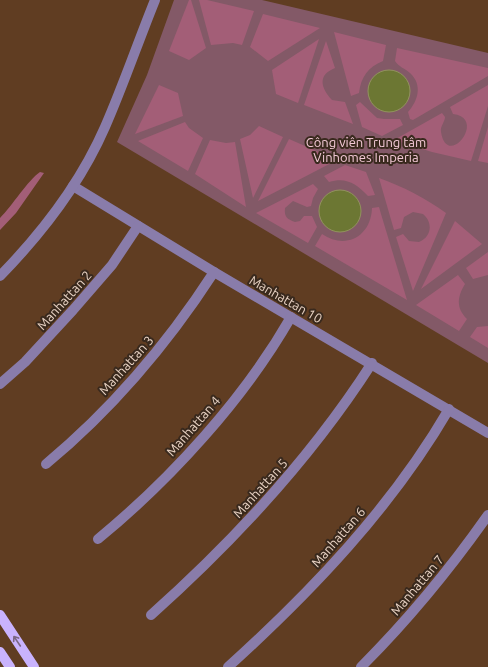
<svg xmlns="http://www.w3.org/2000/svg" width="488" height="667" viewBox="0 0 488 667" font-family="Ubuntu,sans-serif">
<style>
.green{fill:#835967}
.forest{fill:#a35e77}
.water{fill:#6c7733;stroke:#92935e}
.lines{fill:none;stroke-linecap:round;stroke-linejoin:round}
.minor{stroke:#897caa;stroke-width:10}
.major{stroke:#c9b3fd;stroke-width:10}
.oneway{stroke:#7a6782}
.labels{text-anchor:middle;stroke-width:4;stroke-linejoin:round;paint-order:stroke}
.park-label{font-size:13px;fill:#f3c9d6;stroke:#39291d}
.street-label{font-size:13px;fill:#e9d3c4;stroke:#39291d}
</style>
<rect width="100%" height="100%" fill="#603d22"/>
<polygon class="green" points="174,0 262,0 488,53 488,363 117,142 147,75"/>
<g class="forest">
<polygon points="189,0 191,0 206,48 189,60 169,51"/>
<polygon points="199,0 207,0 254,11 242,45 233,43 211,45"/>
<polygon points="263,14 320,28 268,61 250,47"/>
<path d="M334,32L386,45L383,61C368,67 361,77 359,93L351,96Z"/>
<polygon points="319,39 298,103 276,94 272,70"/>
<path d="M326,41L335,68C317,75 321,88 332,100L345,102L353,124L304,105Z"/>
<path d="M397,48L488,68V76L413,120L410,119L408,112C418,101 423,85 410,73C404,68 399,67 395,61Z"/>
<polygon points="159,85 178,93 183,116 135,134"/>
<path d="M488,85V106L471,161L432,152L394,140L442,113L445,117C445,122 440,126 441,132C447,170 488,118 453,114L450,107Z"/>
<polygon points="360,102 377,118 384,119 400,119 403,125 382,136 362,127 356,105"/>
<polygon points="185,122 189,128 203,138 188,171 138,141"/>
<polygon points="259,126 283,137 253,198 240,139 250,135"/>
<polygon points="488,127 488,163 478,161"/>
<polygon points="289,139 337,160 258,201"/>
<polygon points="210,140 226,143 235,142 246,207 195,174"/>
<path d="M345,165L366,172L375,195L368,196C356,184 347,177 329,182L324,176Z"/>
<path d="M40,172L44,173L16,213L0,230V218C12,206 28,180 40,172Z"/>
<path d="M379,178C404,187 425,198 446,213L413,291L396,237L403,234L409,241L419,242C432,237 433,222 423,214L413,212L404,217L401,228L394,230Z"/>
<path d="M313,184L318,189L313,198L311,206L307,207L293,201L285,208C284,217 287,219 295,222L300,221L304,216H312L317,227L308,243L256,213Z"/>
<path d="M379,207L381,214L407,300L315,246L322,234C345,250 371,237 372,208Z"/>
<polygon points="455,221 482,244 421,289"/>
<polygon points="488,252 488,275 473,279 466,268"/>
<path d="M458,275L465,284C457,297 456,308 467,319L459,331L416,305Z"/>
<polygon points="488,326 488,348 470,337 477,327"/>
</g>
<g class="water">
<circle cx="389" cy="91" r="21"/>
<circle cx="340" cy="211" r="21"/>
</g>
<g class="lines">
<g class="minor">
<polyline points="73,186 214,272 488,433"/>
<path d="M0,276C42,233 81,182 105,127C123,86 138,42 155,0"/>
<polyline points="0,384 25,362 73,310 112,265 138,226"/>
<path d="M46,464C111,410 168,343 214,272"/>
<path d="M98,539C171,479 244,399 291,317"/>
<path d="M151,615C235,540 311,458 372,363"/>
<path d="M228,667C312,591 392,507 449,409"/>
<path d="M361,667C408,620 450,569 488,515"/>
</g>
<g class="major">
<polyline points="0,615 34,667"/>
<polyline points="0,652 10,667"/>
</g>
</g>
<defs><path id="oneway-shaft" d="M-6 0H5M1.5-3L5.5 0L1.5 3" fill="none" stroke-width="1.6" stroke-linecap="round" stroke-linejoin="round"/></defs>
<use class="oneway" href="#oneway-shaft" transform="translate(17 641) rotate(-124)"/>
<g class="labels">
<g class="park-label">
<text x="366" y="147">Công viên Trung tâm<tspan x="366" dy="15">Vinhomes Imperia</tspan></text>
</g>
<g class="street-label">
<text transform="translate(286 299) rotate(30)" y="5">Manhattan 10</text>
<text transform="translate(64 300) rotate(-48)" y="5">Manhattan 2</text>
<text transform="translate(126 365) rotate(-48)" y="5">Manhattan 3</text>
<text transform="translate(193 426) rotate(-49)" y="5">Manhattan 4</text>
<text transform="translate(260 488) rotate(-48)" y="5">Manhattan 5</text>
<text transform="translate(338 537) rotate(-49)" y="5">Manhattan 6</text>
<text transform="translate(417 585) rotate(-50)" y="5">Manhattan 7</text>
</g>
</g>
</svg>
